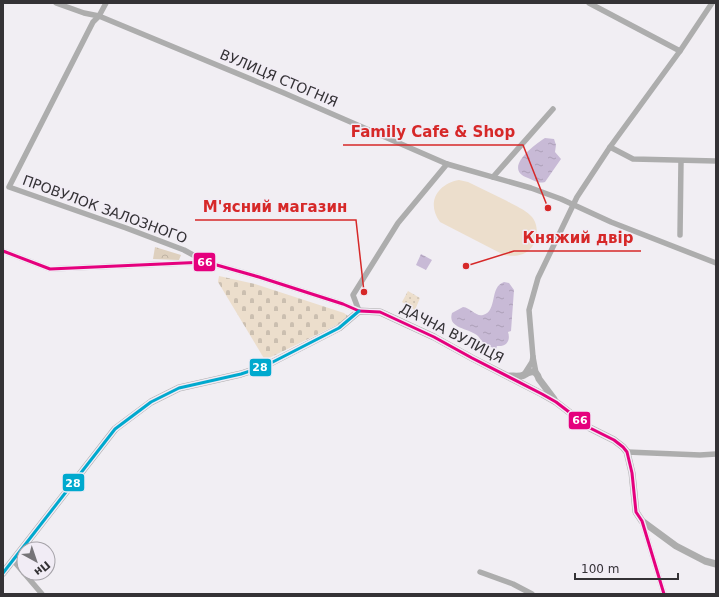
<svg xmlns="http://www.w3.org/2000/svg" width="719" height="597" viewBox="0 0 719 597" font-family="'DejaVu Sans',sans-serif">
<style>
.green{fill:url(#green-dots)}
.forest{fill:url(#forest-crowns)}
.cemetery{fill:url(#cemetery-stones)}
.pitch{fill:#ecdecc}
.water{fill:url(#water-ripples)}
.lines{fill:none;stroke-linecap:round;stroke-linejoin:round}
.minor{stroke:#adadad;stroke-width:5.5}
.tertiary{stroke:#adadad;stroke-width:7}
.bus-1-casing{stroke:#f1ecf5;stroke-width:6}
.bus-2-casing{stroke:#f1ecf5;stroke-width:6}
.bus-1{stroke:#e5007d;stroke-width:3}
.bus-2{stroke:#00a9ce;stroke-width:3}
.labels{text-anchor:middle;stroke-width:3;stroke-linejoin:round;paint-order:stroke}
.street-label{font-size:14px;fill:#343235;stroke:#f1ecf5}
.leader{fill:none;stroke:#d62828;stroke-width:1.5}
.callout-dot{fill:#d62828;stroke:#f1ecf5;stroke-width:1.5}
.callout-label{font-size:15px;text-anchor:middle;font-weight:bold;fill:#d62828;stroke:#f1ecf5;stroke-width:3;stroke-linejoin:round;paint-order:stroke}
.line-badge{stroke:#f1ecf5;stroke-width:1.5}
.badge-label{font-size:11px;text-anchor:middle;font-weight:bold;fill:#fff}
</style>
<defs>
<pattern id="green-dots" width="8" height="8" patternUnits="userSpaceOnUse"><rect width="8" height="8" fill="#ecdecc"/><path d="M2 2h.1M6 6h.1" fill="none" stroke="#cbbfb0" stroke-width="1.8" stroke-linecap="round"/></pattern>
<pattern id="forest-crowns" width="20" height="18" patternUnits="userSpaceOnUse"><rect width="20" height="18" fill="#ded0be"/><path d="M2 6a3 3 0 1 1 6 0M12 15a3 3 0 1 1 6 0" fill="none" stroke="#bfb3a4"/></pattern>
<pattern id="cemetery-stones" width="16" height="16" patternUnits="userSpaceOnUse"><rect width="16" height="16" fill="#ecdecc"/><path d="M2 7V4a2 2 0 0 1 4 0v3zM10 15v-3a2 2 0 0 1 4 0v3z" fill="#cbbfb0"/></pattern>
<pattern id="water-ripples" width="26" height="14" patternUnits="userSpaceOnUse"><rect width="26" height="14" fill="#c8bad6"/><path d="M2 4q2-2 4 0t4 0M15 11q2-2 4 0t4 0" fill="none" stroke="#aca0b8"/></pattern>
</defs>
<rect width="100%" height="100%" fill="#f1eef3"/>
<polygon class="green" points="408,291 420,298 415,310 402,302"/>
<polygon class="forest" points="155,247 181,255 179,260 153,259"/>
<polygon class="cemetery" points="219,276 255,284 344,313 348,316 347,320 265,360 218,282"/>
<path class="pitch" d="M459,180L468,182C481,188 494,195 507,201C515,206 524,209 531,216C539,224 538,238 532,247C525,256 514,257 504,255L440,222C426,203 437,184 459,180Z"/>
<g class="water">
<path d="M545,138L554,139L556,145L555,152L561,159L545,182C538,184 534,180 528,178C502,169 534,145 545,138Z"/>
<polygon points="421,254 432,260 426,270 416,265"/>
<path d="M504,282L509,283L514,290L511,331L508,332C511,341 506,347 497,346L496,349C492,347 487,346 484,343C481,341 480,338 478,336C470,328 447,329 452,313L463,307C471,308 476,317 483,315C498,311 489,287 504,282Z"/>
</g>
<g class="lines">
<g class="minor">
<polyline points="56,3 84,13 99,16 284,93 447,164 531,188 561,199 611,222 716,263"/>
<polyline points="106,3 99,16 93,22 9,187 126,228 184,250 206,262"/>
<polyline points="589,3 680,51"/>
<polyline points="610,147 633,159 716,161"/>
<polyline points="493,177 553,109"/>
<polyline points="680,235 681,161"/>
<polyline points="3,251 50,269 206,262 259,277 343,304 359,311"/>
<polyline points="359,311 353,295 398,223 447,164"/>
<polyline points="525,373 532,362 533,357"/>
<polyline points="536,373 533,357 529,310 538,278 577,197 610,147 680,51 712,3"/>
<polyline points="627,452 700,455 716,454"/>
<polyline points="642,521 664,594"/>
<polyline points="13,560 24,573"/>
<polyline points="480,572 513,584 532,594"/>
<polyline points="24,573 42,594"/>
</g>
<g class="tertiary">
<path d="M510,376C514,376 520,377 524,375C530,371 536,369 539,379L554,399"/>
<polyline points="3,573 115,429 151,402 179,388 241,374 265,366 339,328 359,311 380,312 434,337 472,358 542,394 556,402 590,428 614,440 623,447 627,452 632,473 636,512 642,521 676,546 705,561 716,564"/>
</g>
<g class="bus-1-casing">
<polyline id="bus-1" points="3,251 50,269 206,262 259,277 343,304 359,311 380,312 434,337 472,358 542,394 556,402 590,428 614,440 623,447 627,452 632,473 636,512 642,521 664,594"/>
</g>
<g class="bus-2-casing">
<polyline id="bus-2" points="3,573 115,429 151,402 179,388 241,374 265,366 339,328 359,311"/>
</g>
<use href="#bus-1" class="bus-1"/>
<use href="#bus-2" class="bus-2"/>
</g>
<g class="labels">
<g class="street-label">
<text transform="translate(279 78) rotate(23)" y="5">ВУЛИЦЯ СТОГНІЯ</text>
<text transform="translate(105 209) rotate(20)" y="5">ПРОВУЛОК ЗАЛОЗНОГО</text>
<text transform="translate(452 333) rotate(27)" y="5">ДАЧНА ВУЛИЦЯ</text>
</g>
</g>
<path class="leader" d="M548 208L523 145H343M364 292L356 220H195M466 266L514 251H641"/>
<g class="callout-dot">
<circle cx="548" cy="208" r="4"/>
<circle cx="364" cy="292" r="4"/>
<circle cx="466" cy="266" r="4"/>
</g>
<g class="callout-label">
<text x="433" y="137">Family Cafe &amp; Shop</text>
<text x="275" y="212">М'ясний магазин</text>
<text x="578" y="243">Княжий двір</text>
</g>
<g class="line-badge">
<rect x="193" y="252" width="23" height="20" rx="4" fill="#e5007d"/>
<rect x="249" y="358" width="23" height="19" rx="4" fill="#00a9ce"/>
<rect x="568" y="411" width="23" height="19" rx="4" fill="#e5007d"/>
<rect x="62" y="473" width="23" height="19" rx="4" fill="#00a9ce"/>
</g>
<g class="badge-label">
<text x="205" y="266">66</text>
<text x="260" y="371">28</text>
<text x="580" y="424">66</text>
<text x="73" y="487">28</text>
</g>
<rect width="719" height="597" fill="none" stroke="#343235" stroke-width="8"/>
<g transform="translate(36 561) rotate(140)"><circle r="19" fill="#f1ecf5" stroke="#a5a2a8"/>
<path d="M0-3L7 15L0 10L-7 15Z" fill="#767478"/>
<text y="-6" font-size="11" font-weight="bold" text-anchor="middle" fill="#343235">Пн</text>
</g>
<path d="M575 573v6h103v-6" fill="none" stroke="#343235" stroke-width="2"/>
<text x="581" y="573" font-size="12" fill="#343235" stroke="#f1ecf5" stroke-width="3" paint-order="stroke">100 m</text>
</svg>
